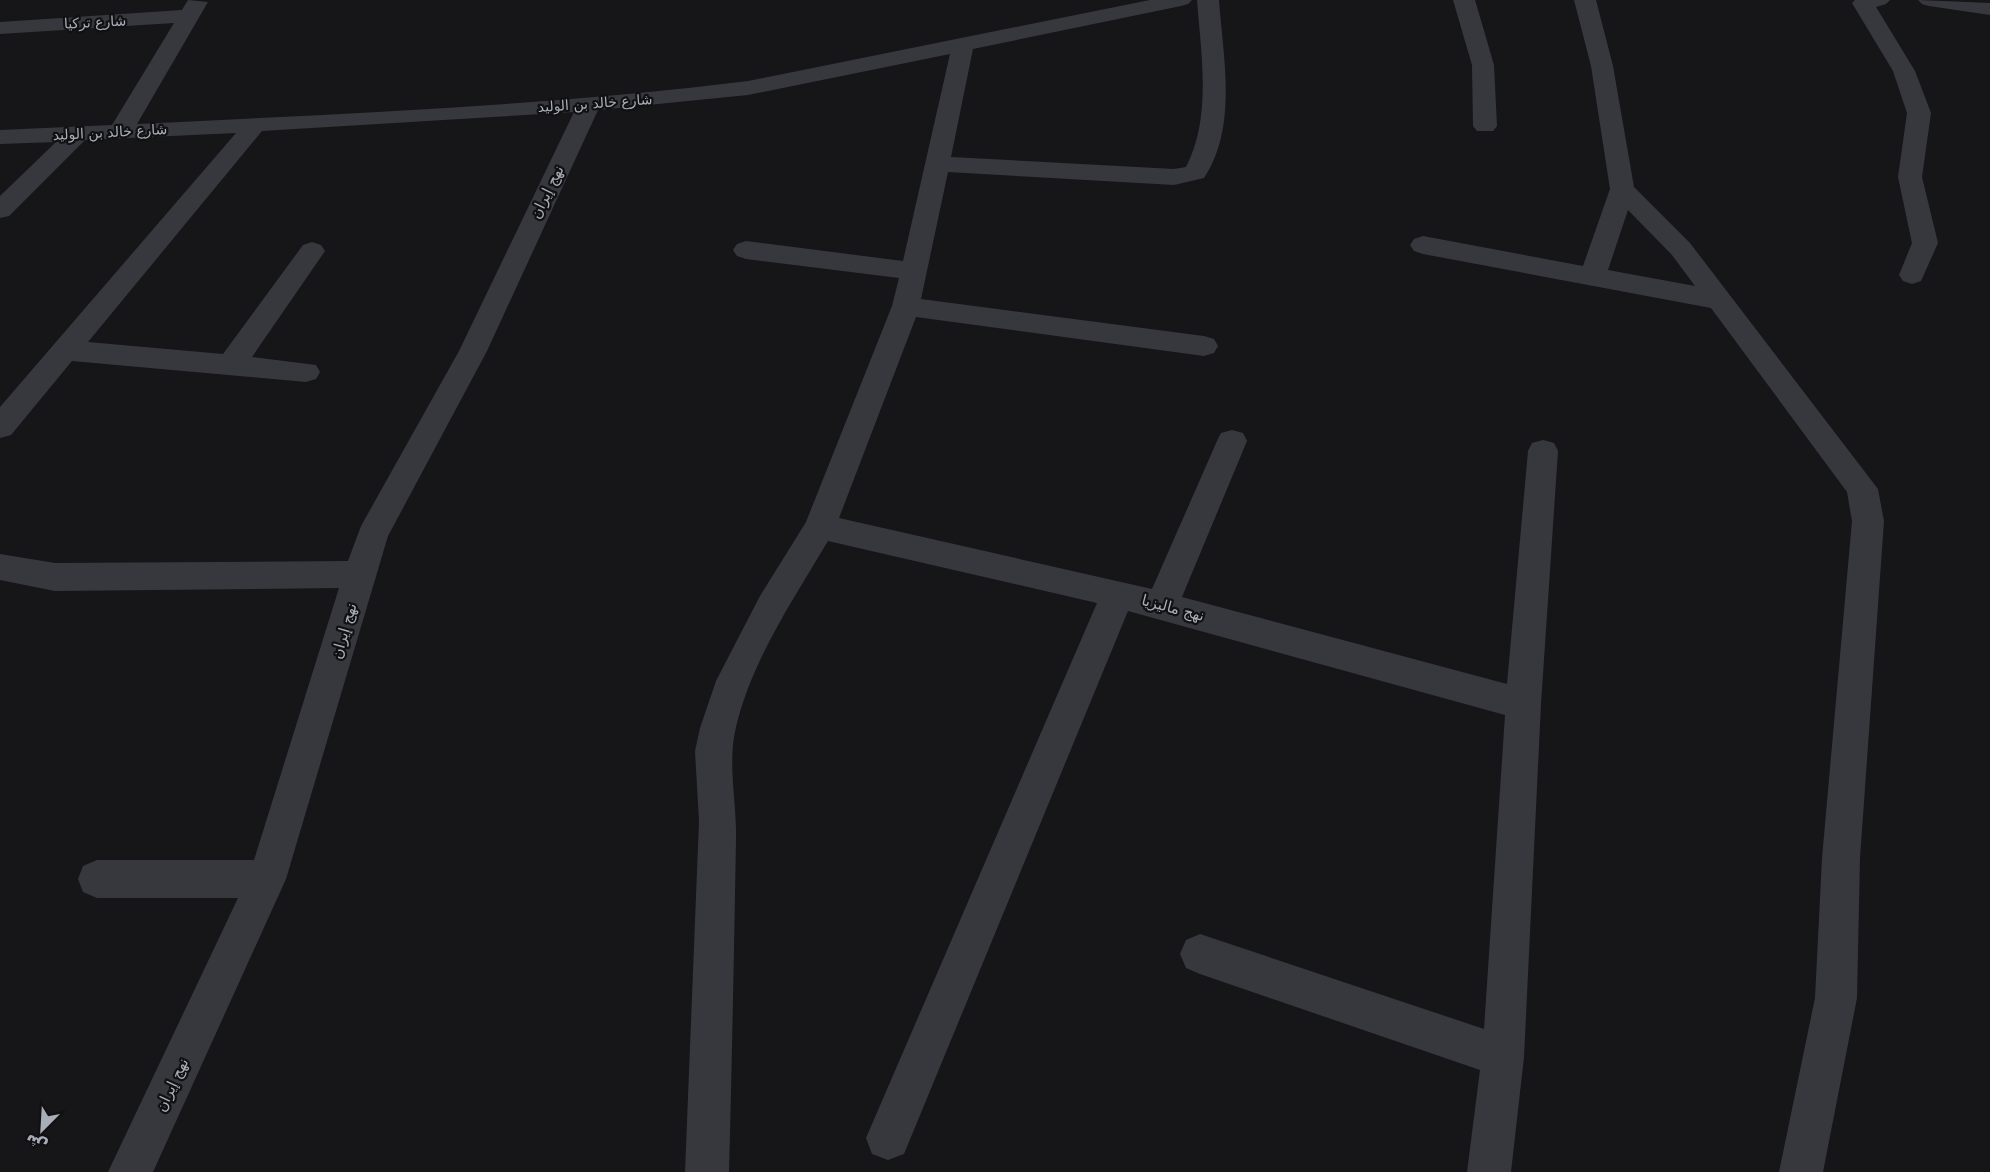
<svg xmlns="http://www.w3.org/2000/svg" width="1990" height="1172" viewBox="0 0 1990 1172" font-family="'DejaVu Sans','Noto Sans Arabic',sans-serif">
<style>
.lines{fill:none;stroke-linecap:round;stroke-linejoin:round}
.minor{fill:#37383d;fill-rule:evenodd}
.labels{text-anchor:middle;stroke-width:4.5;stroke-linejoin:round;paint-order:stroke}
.far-street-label{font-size:14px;fill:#a8adb8;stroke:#111113}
.street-label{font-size:15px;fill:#a8adb8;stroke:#111113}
</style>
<rect width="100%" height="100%" fill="#161618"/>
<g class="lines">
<g class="minor">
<path d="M188,0L208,2L137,124C340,114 546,106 748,81L1150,0H1192L1188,4L1181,6L973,49L951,157L1174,169L1186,167C1212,117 1201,54 1197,0H1219C1223,57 1238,127 1204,178L1174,185L948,172L921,299L1204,336L1214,339L1218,346L1214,353L1204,356L916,317L839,518L1152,589L1217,441L1221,433L1232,430L1243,433L1247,441L1182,597L1507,684L1528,451L1532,443L1543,440L1554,443L1558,451L1541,704L1524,1057L1511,1172H1467L1480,1070L1200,974L1186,968L1180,954L1186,940L1200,934L1484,1029L1505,715L1128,611L904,1154L888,1160L872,1154L866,1138L1097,603L828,541C793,600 752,660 736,727C727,764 737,802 736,840C734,951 732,1061 729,1172H685L699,821L695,751L700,728L716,681L760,596L806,522L892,306L899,278L746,259L737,256L733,250L737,244L746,241L903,261L950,54L748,95L598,110L487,351L388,536L286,879L153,1172H108L238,898H97L83,892L78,879L83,866L97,860H254L339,588L55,591L0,580V554L55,563L348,561L361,526L459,351L574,112L262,131L88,342L223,354L303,245L312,242L321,245L325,251L252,357L316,365L320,372L316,379L306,382L72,361L11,435L0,438V407L236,133L85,140L9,216L0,218V196L56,142L0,144V130L112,125L174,23L0,34V22L182,10Z"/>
<polygon points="1453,0 1475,0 1494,65 1497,126 1493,131 1477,131 1473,126 1472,65"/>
<path d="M1574,0H1596L1613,66L1634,187L1690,243L1878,489L1884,521L1860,858L1857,998L1823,1172H1779L1815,998L1822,858L1852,521L1847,492L1711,308L1423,254L1414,251L1410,245L1414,239L1423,236L1583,266L1610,189L1591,66ZM1628,210L1672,255L1695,286L1608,270Z"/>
<polygon points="1855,0 1890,0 1886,4 1876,7 1915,71 1931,113 1922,177 1938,243 1921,281 1912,284 1903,281 1899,275 1912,243 1898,177 1907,113 1893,71 1852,3"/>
<polygon points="1918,0 1990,3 1990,15 1929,6 1922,4"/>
</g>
</g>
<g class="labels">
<g class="far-street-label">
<text transform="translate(95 22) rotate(-3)" y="5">شارع تركيا</text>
<text transform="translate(595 103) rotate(-4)" y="5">شارع خالد بن الوليد</text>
<text transform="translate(110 132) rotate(-3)" y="5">شارع خالد بن الوليد</text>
</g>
<g class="street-label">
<text transform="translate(547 192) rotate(-64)" y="5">نهج إيران</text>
<text transform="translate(1173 608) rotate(15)" y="5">نهج ماليزيا</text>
<text transform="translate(344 631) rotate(-74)" y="5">نهج إيران</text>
<text transform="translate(172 1085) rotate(-65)" y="5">نهج إيران</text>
</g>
</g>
<g transform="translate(42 1130) rotate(204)" stroke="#111113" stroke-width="4.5" paint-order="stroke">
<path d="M0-4.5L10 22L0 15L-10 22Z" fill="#a8adb8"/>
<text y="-9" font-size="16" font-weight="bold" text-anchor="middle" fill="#a8adb8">ش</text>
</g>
</svg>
